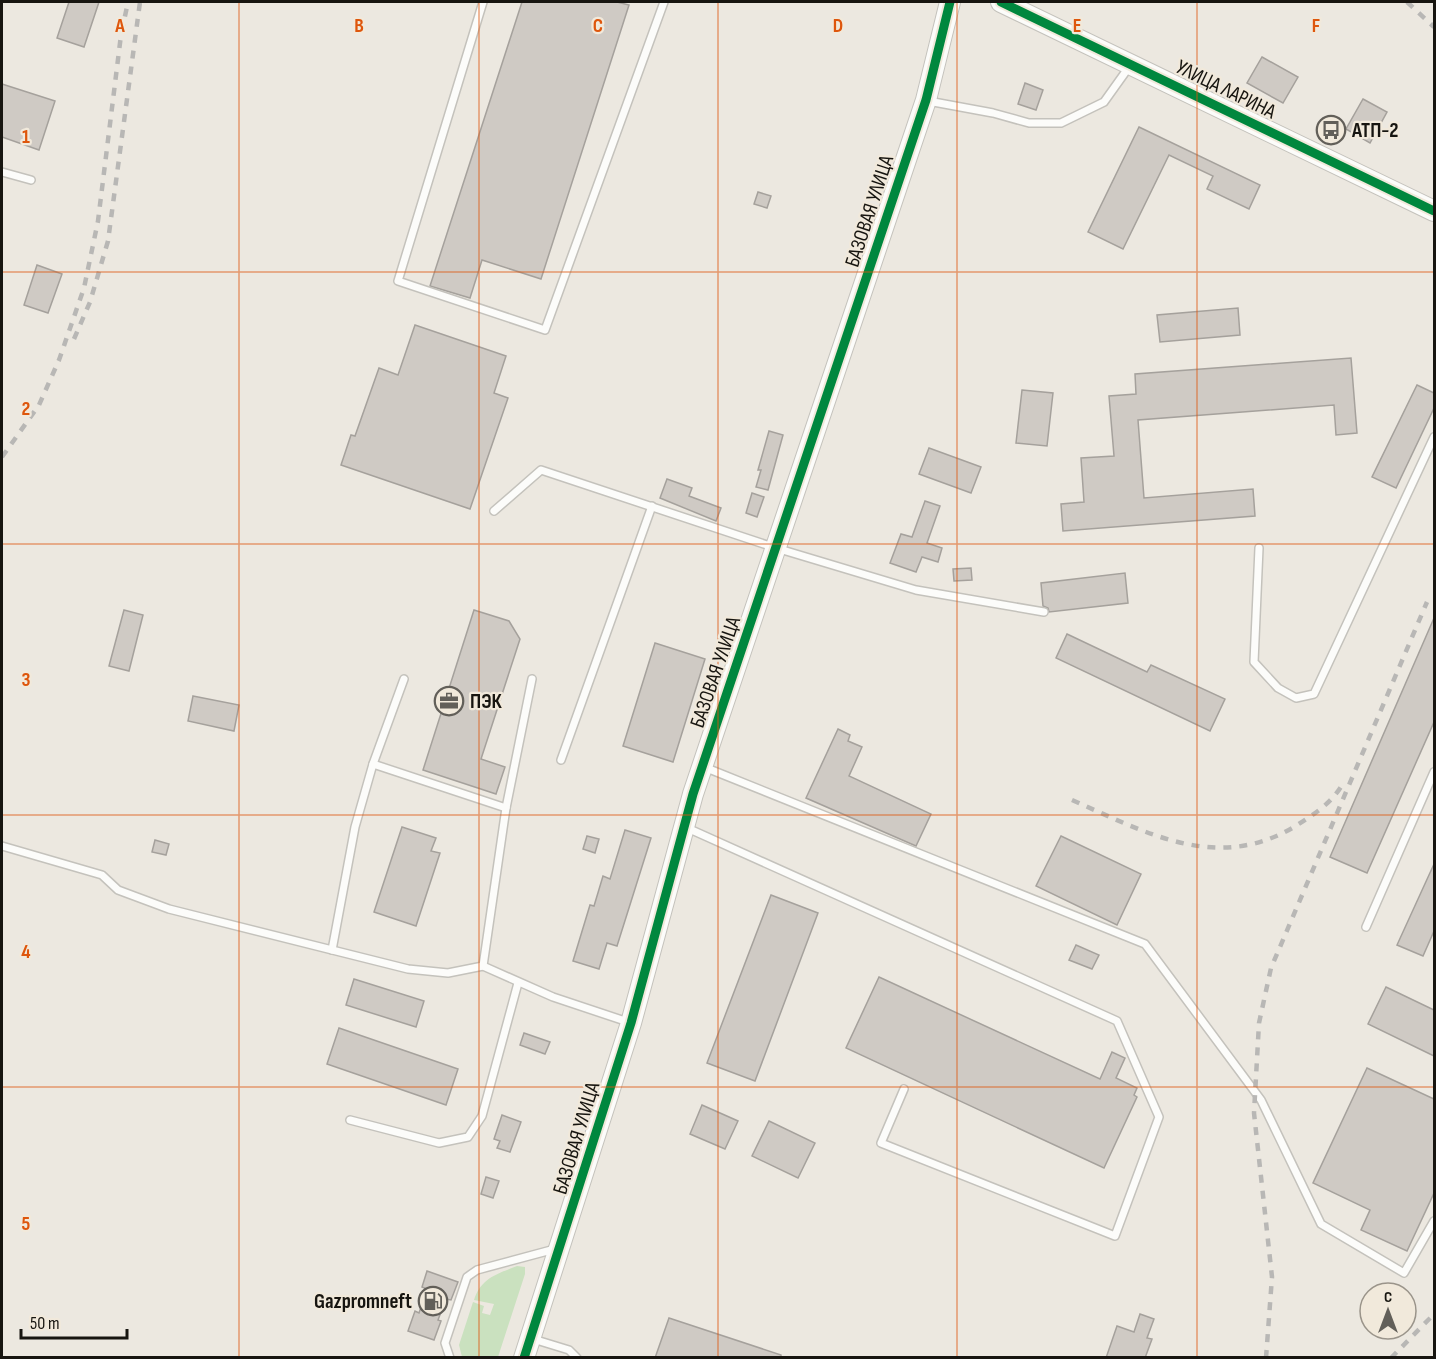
<svg xmlns="http://www.w3.org/2000/svg" width="1436" height="1359" viewBox="0 0 1436 1359" font-family="'Sofia Sans Condensed',sans-serif">
<style>
.green{fill:#cae1bf}
.building{fill:#cfcac4;stroke:#a5a19c;stroke-width:1.5}
.lines{fill:none;stroke-linecap:round;stroke-linejoin:round}
.lane-casing{stroke:#c4c2bc;stroke-width:10}
.secondary-casing{stroke:#c4c2bc;stroke-width:22}
.lane{stroke:#fcfcfa;stroke-width:7}
.secondary{stroke:#fcfcfa;stroke-width:20}
.rail{stroke:#b8b7b5;stroke-width:4.5;stroke-dasharray:8 8;stroke-linecap:butt}
.cycleway-casing{stroke:#f1e9db;stroke-width:13}
.cycleway{stroke:#00873e;stroke-width:9}
.grid{fill:none;stroke:#de560c;stroke-width:1.5;stroke-opacity:0.55}
.labels{text-anchor:middle;stroke-width:4.5;stroke-linejoin:round;paint-order:stroke}
.street-label{font-size:21px;fill:#171510;stroke:#f1e9db}
.poi-label{font-size:21px;font-weight:bold;fill:#171510;stroke:#f1e9db;text-anchor:start}
.grid-label{font-size:20px;text-anchor:middle;font-weight:bold;fill:#de560c;stroke:#f1e9db;stroke-width:4.5;stroke-linejoin:round;paint-order:stroke}
</style>
<rect width="100%" height="100%" fill="#ece8e0"/>
<path class="green" d="M517,1266L525,1267V1274L498,1357H462L459,1345L473,1302L484,1306L482,1313L490,1315L494,1304L474,1300C481,1278 497,1274 517,1266Z"/>
<g class="building">
<polygon points="69,2 99,2 84,47 57,38"/>
<polygon points="522,2 617,2 629,5 541,279 482,260 470,298 430,286"/>
<polygon points="1262,57 1298,77 1283,103 1247,83"/>
<polygon points="1025,83 1043,90 1036,110 1018,104"/>
<polygon points="2,84 55,101 39,150 2,137"/>
<polygon points="1363,99 1387,112 1370,143 1346,129"/>
<polygon points="1139,127 1260,185 1249,209 1207,189 1213,176 1169,155 1123,249 1088,232"/>
<polygon points="758,192 771,196 767,208 754,204"/>
<polygon points="37,265 62,274 48,313 24,305"/>
<polygon points="1238,308 1240,335 1160,342 1157,315"/>
<polygon points="415,325 506,356 494,393 508,398 470,509 341,465 351,435 355,436 379,368 398,375"/>
<polygon points="1351,358 1357,433 1336,435 1334,405 1138,420 1144,498 1253,489 1255,516 1063,531 1061,504 1084,502 1081,458 1114,456 1109,396 1136,394 1135,374"/>
<polygon points="1417,385 1434,393 1434,408 1396,488 1372,477"/>
<polygon points="1022,390 1053,393 1047,446 1016,443"/>
<polygon points="769,431 783,435 768,490 756,487 761,470 758,470"/>
<polygon points="929,448 981,467 971,493 919,474"/>
<polygon points="667,479 692,488 689,496 721,508 716,521 660,498"/>
<polygon points="752,493 764,497 757,517 746,513"/>
<polygon points="925,501 940,506 927,543 942,548 938,562 922,557 916,572 890,563 901,534 912,537"/>
<polygon points="971,568 972,580 954,581 953,569"/>
<polygon points="1125,573 1128,603 1049,612 1048,608 1043,606 1041,583"/>
<polygon points="124,610 143,615 129,671 109,666"/>
<polygon points="474,610 509,621 520,639 481,759 505,767 496,794 423,770"/>
<polygon points="1434,618 1434,722 1367,873 1330,857"/>
<polygon points="1067,634 1147,672 1151,665 1225,699 1210,731 1056,658"/>
<polygon points="655,643 705,659 673,762 623,746"/>
<polygon points="193,696 239,705 234,731 188,721"/>
<polygon points="838,729 850,735 848,741 862,747 849,776 931,814 916,846 806,798"/>
<polygon points="402,827 436,838 431,851 440,853 416,926 374,912"/>
<polygon points="625,830 651,838 617,946 607,943 599,969 573,961 590,905 594,906 603,876 610,879"/>
<polygon points="587,836 599,839 595,853 583,849"/>
<polygon points="1061,836 1141,874 1117,925 1036,886"/>
<polygon points="155,840 169,844 166,855 152,852"/>
<polygon points="1434,864 1434,931 1423,956 1397,945"/>
<polygon points="771,895 818,913 755,1081 707,1063"/>
<polygon points="1076,945 1099,955 1092,969 1069,960"/>
<polygon points="879,977 1100,1079 1112,1052 1125,1058 1116,1078 1137,1088 1134,1095 1137,1097 1104,1168 846,1048"/>
<polygon points="354,979 424,1001 416,1027 346,1005"/>
<polygon points="1386,987 1434,1010 1434,1056 1368,1024"/>
<polygon points="339,1028 458,1069 446,1105 327,1064"/>
<polygon points="524,1033 550,1042 545,1054 520,1045"/>
<polygon points="1367,1068 1434,1099 1434,1193 1407,1251 1361,1230 1370,1210 1313,1183"/>
<polygon points="702,1105 738,1121 725,1149 690,1134"/>
<polygon points="502,1115 521,1122 510,1152 497,1148 500,1141 494,1139"/>
<polygon points="769,1121 815,1143 798,1178 752,1156"/>
<polygon points="486,1177 499,1181 493,1198 481,1194"/>
<polygon points="427,1271 458,1282 451,1300 446,1299 438,1320 441,1321 434,1340 408,1331 415,1311 419,1313 427,1289 422,1287"/>
<polygon points="1140,1314 1154,1319 1147,1338 1152,1339 1145,1358 1106,1358 1117,1326 1134,1332"/>
<polygon points="669,1318 781,1355 781,1358 655,1358"/>
</g>
<g class="lines">
<g class="lane-casing">
<g id="lane">
<polyline points="483,2 398,281 545,330 664,2"/>
<polyline points="928,101 993,113 1029,123 1061,123 1104,102 1129,67"/>
<polyline points="2,172 31,180"/>
<polyline points="494,511 541,470 776,548 916,590 1044,612"/>
<polyline points="1259,548 1254,662 1278,688 1296,698 1314,694 1434,437"/>
<polyline points="561,760 652,506"/>
<polyline points="373,764 506,808"/>
<polyline points="704,767 1145,944 1261,1100 1321,1224 1404,1273 1434,1221"/>
<polyline points="685,827 1117,1021 1159,1117 1115,1236 881,1143 904,1089"/>
<polyline points="2,846 102,875 118,890 169,909 408,969 448,973 483,966 553,997 628,1022"/>
<polyline points="1366,927 1434,772"/>
<polyline points="332,950 355,827 373,764 404,679"/>
<polyline points="483,966 506,808 532,679"/>
<polyline points="350,1120 439,1143 468,1137 482,1116 518,983"/>
<polyline points="533,1339 569,1350 577,1358"/>
<polyline points="450,1358 445,1343 467,1277 477,1270 555,1249"/>
</g>
</g>
<g class="secondary-casing">
<g id="secondary">
<polyline points="1001,2 1434,211"/>
<polyline points="524,1358 631,1023 693,794 926,100 950,2"/>
</g>
</g>
<use href="#lane" class="lane"/>
<use href="#secondary" class="secondary"/>
<g class="rail">
<polyline points="1407,2 1434,27"/>
<polyline points="74,339 90,302 108,241 140,2"/>
<polyline points="2,457 39,405 59,360 84,288 98,221 121,35 128,2"/>
<path d="M1072,800C1145,832 1216,873 1294,827C1313,815 1331,804 1342,785"/>
<polyline points="1266,1358 1272,1277 1254,1113 1259,1023 1271,968 1427,602"/>
<polyline points="1391,1358 1434,1314"/>
</g>
<g class="cycleway-casing">
<g id="cycleway">
<polyline points="1001,2 1434,211"/>
<polyline points="524,1358 631,1023 693,794 926,100 950,2"/>
</g>
</g>
<use href="#cycleway" class="cycleway"/>
</g>
<path class="grid" d="M239,2V1358M479,2V1358M718,2V1358M957,2V1358M1197,2V1358M2,272H1434M2,544H1434M2,815H1434M2,1087H1434"/>
<defs>
<g id="bus-ring" transform="scale(1.5)"><circle r="9.5" fill="#f1e9db" stroke="#625f59" stroke-width="1.5"/><path d="M-5-6H5V4H4V6H2V4H-2V6H-4V4H-5ZM-3.5-4V0h7V-4ZM-3.5 1.2v1.5H-2V1.2ZM2 1.2v1.5H3.5V1.2Z" fill="#625f59"/></g>
<g id="office-ring" transform="scale(1.5)"><circle r="9.5" fill="#f1e9db" stroke="#625f59" stroke-width="1.5"/><path d="M-6-3h4V-5.5h4V-3h4V5H-6ZM-1-4.5V-3h2v-1.5ZM-6 0V1H6V0Z" fill="#625f59"/></g>
<g id="fuel-ring" transform="scale(1.5)"><circle r="9.5" fill="#f1e9db" stroke="#625f59" stroke-width="1.5"/><path d="M-5.5-6h7V0h2V4h1.3V-2.5L3-4.5l.8-.8L6-3V5H2.5V1h-1V6h-7ZM-4.2-4.7v3.2H.2V-4.7Z" fill="#625f59"/></g>
</defs>
<g fill-rule="evenodd">
<use href="#bus-ring" x="1331" y="130"/>
<use href="#office-ring" x="449" y="701"/>
<use href="#fuel-ring" x="433" y="1301"/>
</g>
<g class="labels">
<g class="street-label">
<text transform="translate(1226 89) rotate(26)" y="7">УЛИЦА ЛАРИНА</text>
<text transform="translate(869 211) rotate(-72)" y="7">БАЗОВАЯ УЛИЦА</text>
<text transform="translate(715 672) rotate(-71)" y="7">БАЗОВАЯ УЛИЦА</text>
<text transform="translate(576 1138) rotate(-73)" y="7">БАЗОВАЯ УЛИЦА</text>
</g>
<g class="poi-label">
<text x="1352" y="137">АТП-2</text>
<text x="470" y="708">ПЭК</text>
<text x="412" y="1308" text-anchor="end">Gazpromneft</text>
</g>
</g>
<g class="grid-label">
<text x="120" y="32">A</text>
<text x="359" y="32">B</text>
<text x="598" y="32">C</text>
<text x="838" y="32">D</text>
<text x="1077" y="32">E</text>
<text x="1316" y="32">F</text>
<text x="26" y="143">1</text>
<text x="26" y="415">2</text>
<text x="26" y="686">3</text>
<text x="26" y="958">4</text>
<text x="26" y="1230">5</text>
</g>
<rect width="1436" height="1359" fill="none" stroke="#171510" stroke-width="6"/>
<g transform="translate(1388 1311)"><circle r="28" fill="#f1e9db" stroke="#9a948a" stroke-width="1.5"/>
<path d="M0-4.5L10 22L0 15L-10 22Z" fill="#625f59"/>
<text y="-9" font-size="16" font-weight="bold" text-anchor="middle" fill="#171510">С</text>
</g>
<path d="M21 1329v9h106v-9" fill="none" stroke="#171510" stroke-width="3"/>
<text x="30" y="1329" font-size="18" fill="#171510" stroke="#f1e9db" stroke-width="4.5" paint-order="stroke">50 m</text>
</svg>
